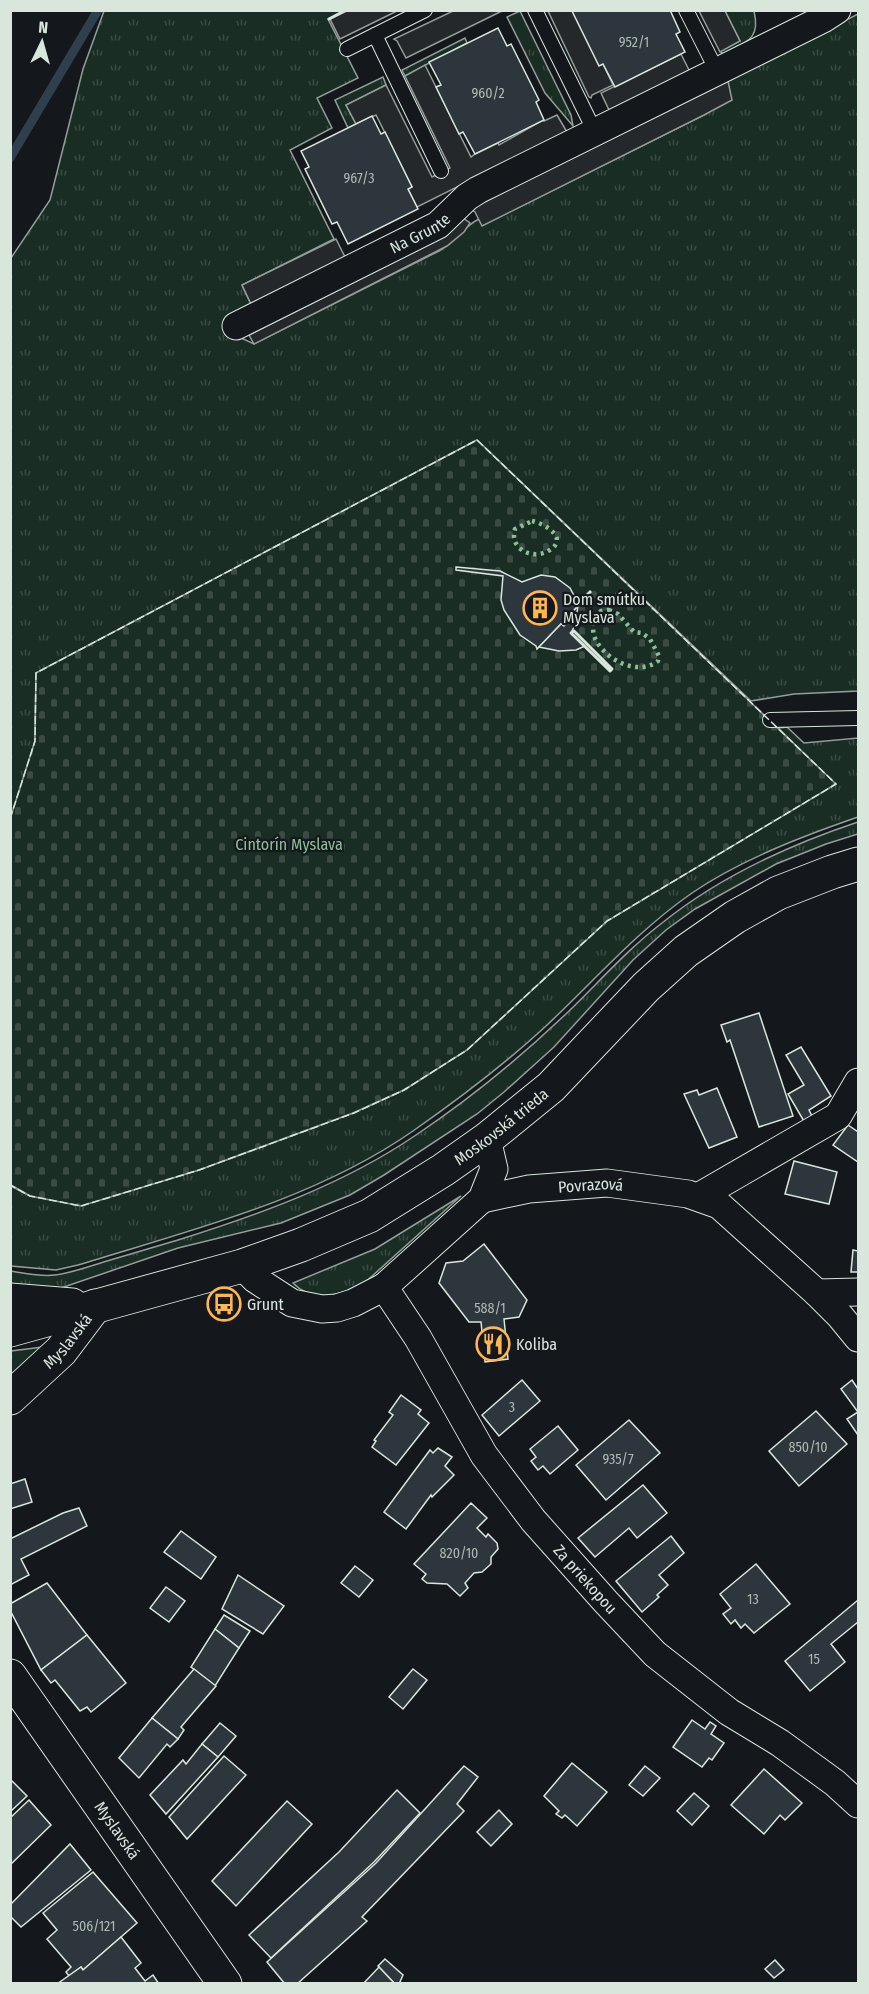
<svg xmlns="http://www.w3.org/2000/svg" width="869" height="1994" viewBox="0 0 869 1994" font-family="'Fira Sans Condensed',sans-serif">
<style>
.grass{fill:url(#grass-tufts);stroke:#939e99;stroke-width:1.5}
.cemetery{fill:url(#cemetery-stones);stroke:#939e99;stroke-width:1.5}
.parking{fill:#24282b;stroke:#939e99;stroke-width:1.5}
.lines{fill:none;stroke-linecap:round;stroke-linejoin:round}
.stream{stroke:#2f3f4d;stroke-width:9}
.building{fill:#2c363c;stroke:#d8e6dc;stroke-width:1.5}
.service-casing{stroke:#d8e6dc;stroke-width:16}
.minor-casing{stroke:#d8e6dc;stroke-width:29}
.tertiary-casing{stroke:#d8e6dc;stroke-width:35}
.service{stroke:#14181c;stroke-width:14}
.minor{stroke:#14181c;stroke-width:27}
.tertiary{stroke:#14181c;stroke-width:33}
.hedge{stroke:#8ac095;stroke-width:4.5;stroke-dasharray:3 4.5;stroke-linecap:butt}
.fence{stroke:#d8e6dc;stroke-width:1.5;stroke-dasharray:8 3;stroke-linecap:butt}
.wall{stroke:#d8e6dc;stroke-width:3}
.labels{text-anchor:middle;stroke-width:4.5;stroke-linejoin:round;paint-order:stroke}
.number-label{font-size:14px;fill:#adbab4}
.street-label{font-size:16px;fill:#d8e6dc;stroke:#14181c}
.poi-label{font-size:16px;fill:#d8e6dc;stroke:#14181c;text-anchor:start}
.park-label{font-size:16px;fill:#8ac095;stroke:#14181c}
</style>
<defs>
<pattern id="grass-tufts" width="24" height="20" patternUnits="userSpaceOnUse" patternTransform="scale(1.5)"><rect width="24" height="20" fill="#1a2d24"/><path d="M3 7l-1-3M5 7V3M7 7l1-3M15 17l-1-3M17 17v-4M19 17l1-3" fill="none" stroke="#3b4b43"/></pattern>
<pattern id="cemetery-stones" width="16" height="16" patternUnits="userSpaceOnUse" patternTransform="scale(1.5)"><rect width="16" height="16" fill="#1a2d24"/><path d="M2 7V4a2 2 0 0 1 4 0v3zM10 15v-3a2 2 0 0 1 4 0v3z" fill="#3b4b43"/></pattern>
</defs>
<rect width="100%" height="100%" fill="#14181c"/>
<g class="grass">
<path d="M104,11H344L328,19L358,78L317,98L332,128L290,150L334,239L242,285L251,304L230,316L241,338L254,344L439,251C455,242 464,226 479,219L483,225L704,115L728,81L858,14V691L794,694L751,701L477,440L36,673L35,741L11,819V258L50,200L83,69Z"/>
<polygon points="520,11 571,115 573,126 545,93 507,17"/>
<path d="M725,11H754C761,40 746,42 723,54L720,51L740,41Z"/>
<polygon points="465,38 467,43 405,76 402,70"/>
<polygon points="383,77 386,85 346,105 356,124 348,128 335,100"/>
<path d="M787,727L804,743L858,738V817C803,836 740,860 692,893C637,931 594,981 546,1026C505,1064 459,1099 413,1131C314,1200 191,1230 78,1265L56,1270L11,1266V1186L30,1196L139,1188L199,1170L353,1113L404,1090L467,1050L607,921L835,784L778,728Z"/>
<path d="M858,822V834L826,844L776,864L695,909L666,930L633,960L554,1047L504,1092L477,1114L384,1175L350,1195L281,1223L178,1248L61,1288H11L10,1271C25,1273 40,1277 55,1275C72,1273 90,1266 107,1261C131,1254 154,1247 178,1240C261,1214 344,1184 416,1135C470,1099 522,1056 569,1011C600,981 628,949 662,923C719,877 789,845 858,822Z"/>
<path d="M461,1196L361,1286C339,1295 312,1303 293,1283L375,1249Z"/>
<polygon points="51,1346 11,1378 11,1351"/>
</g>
<polygon class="cemetery" points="477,440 836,784 607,921 467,1050 404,1090 353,1113 199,1170 81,1206 30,1196 11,1185 10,819 35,741 36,673"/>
<g class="parking">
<polygon points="347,11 347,10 397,11 340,39 330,19"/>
<polygon points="453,11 502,11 406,58 397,41 394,39"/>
<polygon points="548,11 574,11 599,65 603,64 613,85 592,95 591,98 589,97"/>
<polygon points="699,11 725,11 740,41 720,52"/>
<polygon points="681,54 689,70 692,71 609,110 601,93"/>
<polygon points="425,65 471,157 475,154 498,143 499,145 543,120 544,121 557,115 567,132 417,207 408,189 412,187 376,115 356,124 346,105 386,85 432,177 450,168 405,76"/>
<polygon points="728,81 732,100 704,115 482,226 475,212 472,210 476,206"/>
<polygon points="463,218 470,223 464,232 447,246 254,344 249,335 442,238"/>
<polygon points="336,239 346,259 251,304 242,285"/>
</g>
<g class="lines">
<polyline class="stream" points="10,158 98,10"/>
</g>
<g class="building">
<polygon points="574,10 670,10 680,32 676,34 685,52 615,87 603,64 599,66 572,11"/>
<polygon points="498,28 507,46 511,44 539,100 536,102 544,120 475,154 463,132 459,134 436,87 441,85 429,62"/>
<polygon points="372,116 381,134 385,132 412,187 408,189 418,209 348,244 337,222 332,224 305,169 309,167 301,151"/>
<polygon points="456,567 500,571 522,582 541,575 555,577 570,588 578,603 590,591 591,592 564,621 566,624 564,626 561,624 537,649 536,646 520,635 504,610 501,600 503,576 456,570"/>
<polygon points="578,606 575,625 571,633 585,646 576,650 559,651 539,647 561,624 564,626 566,624 564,621"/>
<polygon points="759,1013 793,1116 759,1127 730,1040 727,1042 721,1025"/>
<polygon points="801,1047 831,1096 809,1110 813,1118 805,1123 788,1094 804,1085 786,1055"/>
<polygon points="717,1088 737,1137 709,1148 684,1094 697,1090 699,1095"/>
<polygon points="848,1125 858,1132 858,1162 833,1145"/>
<polygon points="794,1161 837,1172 829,1204 785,1194"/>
<polygon points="484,1244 527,1300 519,1317 504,1319 508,1359 485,1362 481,1322 469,1322 439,1283 446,1263 463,1261"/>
<polygon points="853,1250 858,1251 858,1272 851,1272"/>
<polygon points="522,1380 540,1401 499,1436 482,1415"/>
<polygon points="852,1380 858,1389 858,1435 847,1419 858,1412 841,1389"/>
<polygon points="401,1395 421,1410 418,1414 429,1423 396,1465 372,1447 376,1441 374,1440 393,1415 389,1412"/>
<polygon points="816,1411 847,1444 799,1486 769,1451"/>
<polygon points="629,1420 660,1453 606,1500 576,1465"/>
<polygon points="558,1426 578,1450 550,1474 543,1466 538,1470 531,1461 536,1457 530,1449"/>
<polygon points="438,1448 452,1457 445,1466 454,1475 432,1497 431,1495 406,1529 384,1512 430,1450 433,1453"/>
<polygon points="25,1479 32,1502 10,1509 10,1484"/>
<polygon points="643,1485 667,1513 637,1538 629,1528 595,1557 578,1538"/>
<polygon points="471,1503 487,1518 477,1528 486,1537 488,1534 497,1543 498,1549 491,1557 491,1564 482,1572 474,1573 465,1583 468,1588 460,1596 447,1584 427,1583 422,1579 426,1574 414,1564"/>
<polygon points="79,1508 87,1526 21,1559 29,1575 10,1585 10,1539 63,1513"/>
<polygon points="181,1531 216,1557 201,1579 164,1552"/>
<polygon points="671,1536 684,1553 659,1575 668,1585 657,1595 659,1597 642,1612 616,1581"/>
<polygon points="756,1564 790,1604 754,1633 745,1624 741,1628 735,1620 731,1624 723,1614 731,1608 720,1594"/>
<polygon points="355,1566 373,1580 359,1597 341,1583"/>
<polygon points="238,1575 284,1606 263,1634 222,1609"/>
<polygon points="47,1583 87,1635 41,1670 10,1610 10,1604"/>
<polygon points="166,1587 185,1601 169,1622 150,1608"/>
<polygon points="858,1600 858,1622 831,1644 845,1662 810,1691 785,1661"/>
<polygon points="224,1615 250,1631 239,1648 215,1629"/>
<polygon points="215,1629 239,1648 215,1686 191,1667"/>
<polygon points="87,1635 126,1683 91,1712 87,1707 80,1711 55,1680 51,1683 41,1670"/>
<polygon points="194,1669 216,1686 181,1727 184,1730 178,1739 152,1718"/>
<polygon points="413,1669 427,1680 403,1709 389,1697"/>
<polygon points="152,1718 178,1739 170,1747 167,1744 139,1778 119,1758"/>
<polygon points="692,1720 705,1729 710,1722 716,1726 711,1734 724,1743 712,1760 709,1758 702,1767 673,1747"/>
<polygon points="220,1723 236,1736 218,1757 202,1744"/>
<polygon points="202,1744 218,1757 166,1814 150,1795 183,1760 186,1764"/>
<polygon points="224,1756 246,1775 187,1839 169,1817"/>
<polygon points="572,1763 607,1792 577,1826 565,1815 562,1818 556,1814 559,1811 544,1796"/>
<polygon points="464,1766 478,1777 457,1804 464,1811 362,1917 367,1921 297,1984 285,1984 267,1962 376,1863"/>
<polygon points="645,1766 660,1778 643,1796 629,1785"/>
<polygon points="764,1769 802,1803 785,1820 780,1815 764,1834 731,1805"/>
<polygon points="10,1779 27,1796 10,1812"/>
<polygon points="397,1790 420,1813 374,1862 271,1958 249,1935 339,1852"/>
<polygon points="694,1793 709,1806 692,1825 677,1811"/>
<polygon points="29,1800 51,1825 10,1865 10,1818"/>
<polygon points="287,1801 312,1824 236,1906 212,1881"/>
<polygon points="499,1810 512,1824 491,1846 477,1832"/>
<polygon points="70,1844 91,1870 21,1927 10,1916 10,1905"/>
<polygon points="93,1872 137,1923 83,1970 81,1967 69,1976 66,1972 71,1967 47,1939 57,1930 43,1913"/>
<polygon points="121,1937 141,1963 135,1968 145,1981 153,1975 159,1984 57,1984 81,1967 83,1970"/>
<polygon points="385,1959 403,1975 399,1984 395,1984 378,1966"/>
<polygon points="775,1960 784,1970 774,1978 765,1969"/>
<polygon points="379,1967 395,1984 363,1984"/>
</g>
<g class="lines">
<g class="service-casing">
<g id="service">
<polyline points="425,10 375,35 441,171"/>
<polyline points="535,10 595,132"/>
<polyline points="686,10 717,71"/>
<polyline points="347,49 375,35"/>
<polyline points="770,720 858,718"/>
</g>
</g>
<g class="minor-casing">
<g id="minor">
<path id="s1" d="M236,326L438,225L467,197L478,190L823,19L837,10"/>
<polyline points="698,1197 838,1116 858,1082"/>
<path id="s2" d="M482,1199L529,1189L607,1183L688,1194L719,1205L817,1293L840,1316L858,1338"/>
<polyline points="242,1266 255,1279 292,1303 322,1309 337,1308 353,1303 384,1287 482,1199 494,1169 487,1139"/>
<path id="s3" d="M384,1287L418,1338L484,1455L533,1520L606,1602L655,1654L729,1712L780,1743L835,1783L858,1804"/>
<polyline points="817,1293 858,1292"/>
</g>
</g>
<g class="tertiary-casing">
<g id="tertiary">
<polyline points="10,1300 72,1305"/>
<path id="s4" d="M10,1330L242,1266L301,1245L369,1216L443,1170L487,1139L551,1087L646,987L686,951L735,917L778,893L832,872L858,864"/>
<path id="s5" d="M10,1398L61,1351L95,1306"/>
<path id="s6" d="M10,1676L225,1984"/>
</g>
</g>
<use href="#service" class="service"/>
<use href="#minor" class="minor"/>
<use href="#tertiary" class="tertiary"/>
<g class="hedge">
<path d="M532,521C546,524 570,539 548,551C532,560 509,549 515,529Z"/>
<path d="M609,610L618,614L634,632L642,633L650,639L659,656L658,661C638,676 608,661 597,642C593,636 593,630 593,624L601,611Z"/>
</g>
<polyline class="fence" points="10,819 35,741 36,673 477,440 836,784 607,921 467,1050 404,1090 354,1113 199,1170 81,1206 30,1196 10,1185"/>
<g class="wall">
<polyline points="329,19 346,10"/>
<polygon points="574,631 612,669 610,671 571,633"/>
</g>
</g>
<defs>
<g id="building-ring" transform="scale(1.725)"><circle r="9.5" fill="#14181c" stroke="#ffb74d" stroke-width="1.5"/><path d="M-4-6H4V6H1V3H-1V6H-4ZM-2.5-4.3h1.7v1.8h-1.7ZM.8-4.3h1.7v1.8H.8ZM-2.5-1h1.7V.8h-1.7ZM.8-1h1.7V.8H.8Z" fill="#ffb74d"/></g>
<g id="bus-ring" transform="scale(1.725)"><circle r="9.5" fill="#14181c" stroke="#ffb74d" stroke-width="1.5"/><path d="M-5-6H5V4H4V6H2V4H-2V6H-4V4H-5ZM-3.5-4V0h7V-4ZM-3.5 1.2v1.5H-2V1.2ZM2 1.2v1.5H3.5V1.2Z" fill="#ffb74d"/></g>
<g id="restaurant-ring" transform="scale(1.725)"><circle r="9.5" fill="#14181c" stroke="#ffb74d" stroke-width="1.5"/><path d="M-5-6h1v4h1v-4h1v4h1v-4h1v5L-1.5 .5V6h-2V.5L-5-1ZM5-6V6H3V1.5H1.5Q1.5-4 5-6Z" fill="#ffb74d"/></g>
</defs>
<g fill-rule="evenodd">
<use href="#building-ring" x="540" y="608"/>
<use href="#bus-ring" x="224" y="1304"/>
<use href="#restaurant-ring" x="493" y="1344"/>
</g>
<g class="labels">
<g class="number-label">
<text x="634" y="47">952/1</text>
<text x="488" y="98">960/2</text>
<text x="359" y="183">967/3</text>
<text x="490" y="1313">588/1</text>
<text x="512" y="1412">3</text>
<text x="808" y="1452">850/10</text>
<text x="618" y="1464">935/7</text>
<text x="459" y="1558">820/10</text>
<text x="753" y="1604">13</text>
<text x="814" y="1664">15</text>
<text x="94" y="1931">506/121</text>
</g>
<g class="street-label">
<text dy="6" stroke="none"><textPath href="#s1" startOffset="206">Na Grunte</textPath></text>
<text dy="6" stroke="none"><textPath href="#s4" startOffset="537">Moskovská trieda</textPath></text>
<text dy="6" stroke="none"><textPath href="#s2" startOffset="110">Povrazová</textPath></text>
<text dy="6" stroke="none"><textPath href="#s5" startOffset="81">Myslavská</textPath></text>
<text dy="6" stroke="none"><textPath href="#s3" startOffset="356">Za priekopou</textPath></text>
<text dy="6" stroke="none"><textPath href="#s6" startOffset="188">Myslavská</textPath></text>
</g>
<g class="poi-label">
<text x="563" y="605">Dom smútku<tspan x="563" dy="18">Myslava</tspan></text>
<text x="247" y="1310">Grunt</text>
<text x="516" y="1350">Koliba</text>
</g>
<g class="park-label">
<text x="289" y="850">Cintorín Myslava</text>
</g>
</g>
<rect width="869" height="1994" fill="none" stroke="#d8e6dc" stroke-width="24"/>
<g transform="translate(42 42) rotate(5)" stroke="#14181c" stroke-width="4.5" paint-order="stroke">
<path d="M0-4.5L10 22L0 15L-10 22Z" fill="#d8e6dc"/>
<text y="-9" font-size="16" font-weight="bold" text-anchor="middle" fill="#d8e6dc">N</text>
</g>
</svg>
